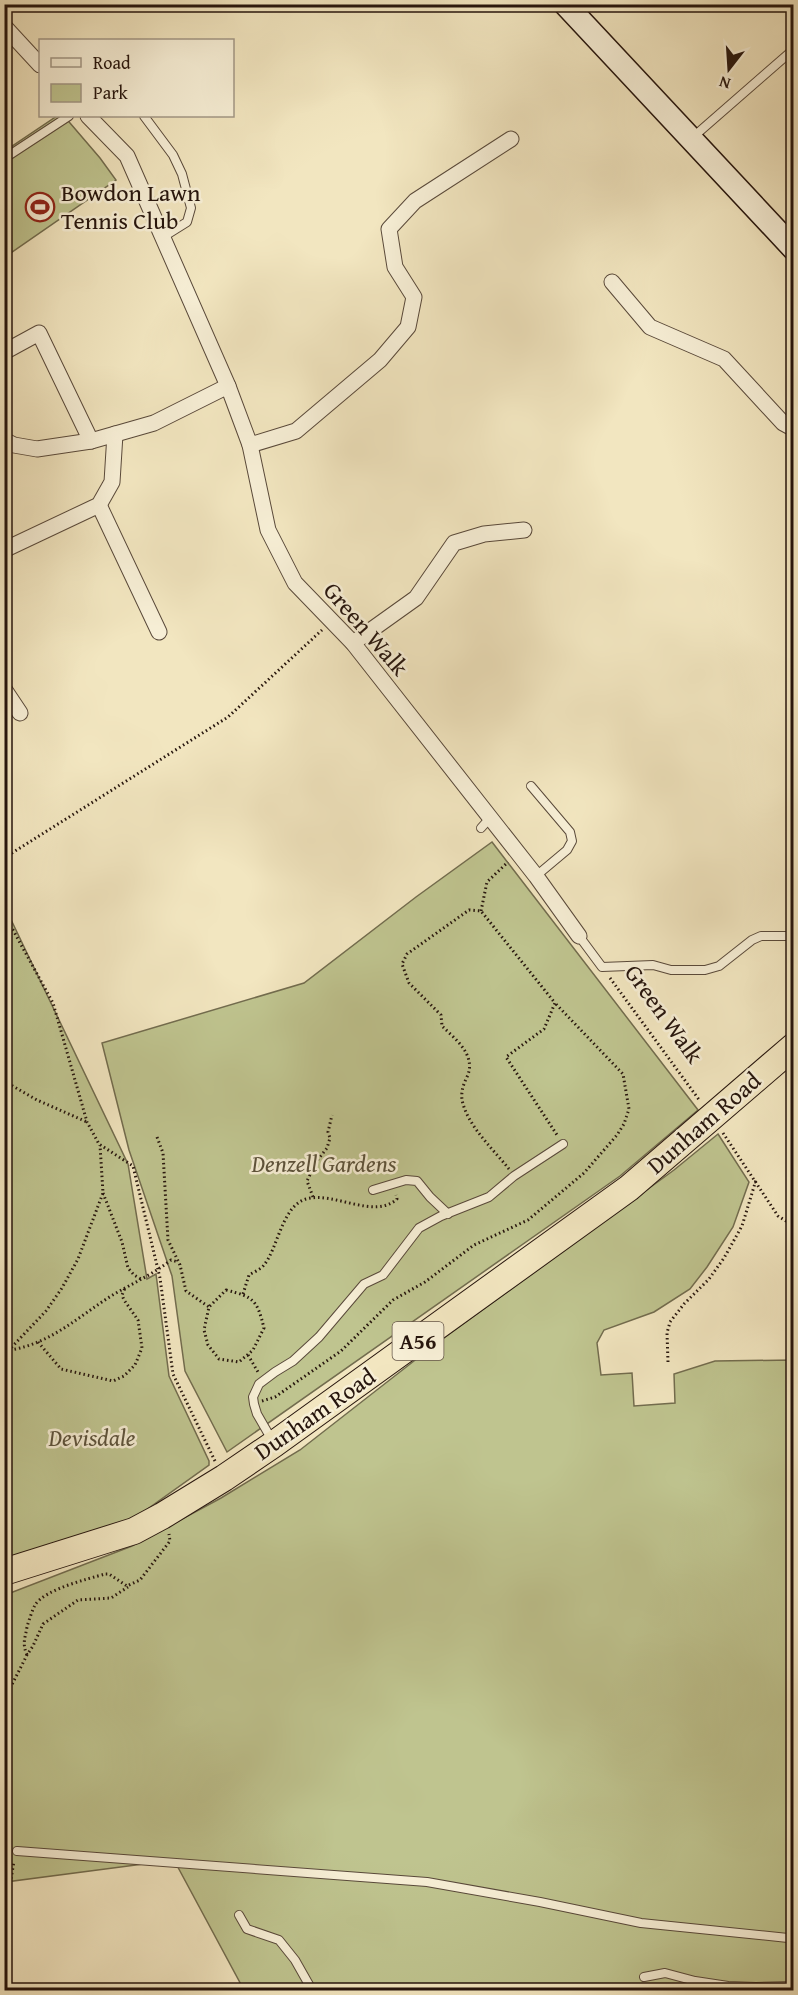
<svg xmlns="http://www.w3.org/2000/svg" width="798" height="1995" viewBox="0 0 798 1995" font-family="'Gentium Book Plus',serif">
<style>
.green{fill:#bfc48f;stroke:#726c4e;stroke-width:1.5}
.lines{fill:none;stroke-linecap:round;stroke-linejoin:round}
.service-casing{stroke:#59493a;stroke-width:10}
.minor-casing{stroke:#59493a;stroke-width:17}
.secondary-casing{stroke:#26150d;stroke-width:25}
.trunk-casing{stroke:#26150d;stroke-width:28}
.path{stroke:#26150d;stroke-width:3;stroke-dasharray:1.5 3;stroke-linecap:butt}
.service{stroke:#f7efd6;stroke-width:8}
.minor{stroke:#f7efd6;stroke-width:15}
.secondary{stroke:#f7efd6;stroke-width:22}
.trunk{stroke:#f2e6c0;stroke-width:26}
.labels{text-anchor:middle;stroke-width:5;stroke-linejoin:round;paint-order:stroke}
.shield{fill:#f7efd6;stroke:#655649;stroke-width:1.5}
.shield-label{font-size:22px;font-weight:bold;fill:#26150d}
.poi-label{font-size:24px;fill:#26150d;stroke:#f7efd6;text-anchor:start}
.street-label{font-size:24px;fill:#26150d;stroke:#f7efd6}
.park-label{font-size:24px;font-style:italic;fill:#5c523a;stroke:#f7efd6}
</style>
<rect width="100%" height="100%" fill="#f2e6c0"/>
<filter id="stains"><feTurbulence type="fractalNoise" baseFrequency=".00333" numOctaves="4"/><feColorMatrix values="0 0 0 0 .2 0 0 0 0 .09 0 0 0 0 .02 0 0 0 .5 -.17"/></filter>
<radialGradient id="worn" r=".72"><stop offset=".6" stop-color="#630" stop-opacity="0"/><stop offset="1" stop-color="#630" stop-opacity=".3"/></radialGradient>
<g class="green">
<polygon points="57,116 64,116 100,158 116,180 5,257 5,151"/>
<polygon points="492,842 698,1110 620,1176 227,1452 185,1371 172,1276 129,1150 102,1043 304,983 416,897"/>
<polygon points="4,905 128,1164 147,1279 156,1274 169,1376 209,1461 209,1465 125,1525 4,1563"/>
<polygon points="718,1134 749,1182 733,1227 707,1267 690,1289 654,1312 604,1330 597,1343 601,1375 632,1373 634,1406 675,1403 674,1374 715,1361 793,1360 793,1990 244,1990 174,1860 6,1882 6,1890 5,1889 5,1595 132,1546 221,1498 300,1450 437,1343 674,1170"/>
</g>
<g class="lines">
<g class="service-casing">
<g id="service">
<polyline points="144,116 173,155 182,174 191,208 187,222 163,237"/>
<polyline points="692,138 794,49"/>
<polyline points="8,156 69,116"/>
<polyline points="531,786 570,832 572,841 567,850 536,876"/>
<polyline points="481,828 490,818"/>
<polyline points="579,936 602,967 653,965 671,970 705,970 719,966 752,940 761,936 794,936"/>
<polyline points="373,1190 406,1180 417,1181 430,1197 448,1214"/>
<polyline points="272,1440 257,1414 254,1404 253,1397 259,1384 275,1372 293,1361 319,1337 364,1284 383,1275 419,1228 441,1216 489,1197 514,1176 563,1144"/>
<polyline points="17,1851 427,1882 540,1902 641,1923 788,1938 794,1941"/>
<polyline points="239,1915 247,1929 279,1940 295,1960 312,1990"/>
<polyline points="644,1977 665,1973 695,1981 728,1986 756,1987 794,1986"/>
</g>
</g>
<g class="minor-casing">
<g id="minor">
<polyline points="4,26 40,65"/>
<polyline points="88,116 127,156 228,386 250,445 268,530 295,583 353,643 536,876 579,936"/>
<polyline points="612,282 650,327 724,359 783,423 794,429"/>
<polyline points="6,351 39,333 91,441"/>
<polyline points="4,440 14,445 37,449 91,441 154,423 228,386"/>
<polyline points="250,445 296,431 380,360 408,327 414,297 395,267 389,229 415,201 511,139"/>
<polyline points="99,505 159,632"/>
<polyline points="4,552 8,548 99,505 112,482 115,434"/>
<polyline points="353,643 416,598 454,543 484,534 524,530"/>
<polyline points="4,689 20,713"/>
</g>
</g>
<g class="secondary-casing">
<polyline id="secondary" points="565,4 794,249"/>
</g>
<g class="trunk-casing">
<polyline id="trunk" points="4,1572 134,1531 162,1516 224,1478 274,1444 629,1188 794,1046"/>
</g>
<g class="path">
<polyline points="4,858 228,717 322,630"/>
<polyline points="481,911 487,882 508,862"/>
<polyline points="4,919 13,930 53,1003 87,1122 99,1144 133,1166 160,1278 173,1374 215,1461"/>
<polyline points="610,978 700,1101"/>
<polyline points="4,1081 37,1100 87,1122"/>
<polyline points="723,1133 778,1216 794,1226"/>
<polyline points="157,1137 163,1153 168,1240 180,1265 186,1291 209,1307"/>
<path d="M509,1169C493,1149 470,1128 463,1104C460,1094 463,1085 467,1077C477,1055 455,1039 442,1026L441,1015L409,983L402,964L407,954L469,910L481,911L555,1003L544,1029L506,1057L557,1135"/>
<polyline points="103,1193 122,1242 128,1268 134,1275 141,1279"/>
<polyline points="313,1197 307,1181 316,1162 327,1148 330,1138 328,1132 332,1115"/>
<path d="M226,1290C254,1297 257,1300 264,1328L253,1350L239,1362L219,1359L208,1345L204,1330L209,1307Z"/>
<path d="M243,1294L249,1275C254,1272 261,1269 264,1265C278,1248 282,1206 306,1199C334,1191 374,1220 397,1199L396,1195"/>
<polyline points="38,1342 61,1369 113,1381 124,1376 135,1365 142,1348 138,1320 124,1300 122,1295 125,1288"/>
<path d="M10,1350C50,1344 78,1317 111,1296C131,1284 152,1275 171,1260L178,1262"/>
<polyline points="4,1352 8,1351 46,1311 62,1288 78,1259 103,1193 100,1145"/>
<polyline points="248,1355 258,1372"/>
<polyline points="668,1362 667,1333 670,1322 684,1304 709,1279 724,1258 742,1226 756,1180"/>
<polyline points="262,1401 275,1397 341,1351 393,1300 425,1282 474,1245 528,1220 584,1173 617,1135 624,1124 629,1109 623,1074 555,1003"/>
<path d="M27,1655C22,1643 25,1639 27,1627C29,1620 32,1611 35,1605C45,1589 88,1579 105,1574H109L127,1586L140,1580L170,1541L169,1534"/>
<polyline points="4,1700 27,1655 33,1646 43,1624 78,1600 111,1598 128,1587"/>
<polyline points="4,1876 11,1879"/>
<polyline points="4,1884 11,1879 14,1861"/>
</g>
<use href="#service" class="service"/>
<use href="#minor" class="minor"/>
<use href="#secondary" class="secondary"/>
<use href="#trunk" class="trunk"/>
</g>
<defs>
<g id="stadium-ring" transform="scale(1.5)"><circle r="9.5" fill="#f7efd6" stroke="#8f2418" stroke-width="1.5"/><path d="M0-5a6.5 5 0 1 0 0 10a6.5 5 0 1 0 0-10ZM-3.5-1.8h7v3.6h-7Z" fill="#8f2418"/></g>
</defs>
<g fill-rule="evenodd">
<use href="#stadium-ring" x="40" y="207"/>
</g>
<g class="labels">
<rect class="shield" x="392.5" y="1322" width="51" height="38" rx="4.5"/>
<g class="shield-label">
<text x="418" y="1349">A56</text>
</g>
<g class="poi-label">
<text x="61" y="201">Bowdon Lawn<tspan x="61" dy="28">Tennis Club</tspan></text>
</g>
<g class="street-label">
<text transform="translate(366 629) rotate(49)" y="8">Green Walk</text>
<text transform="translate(664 1014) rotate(54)" y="8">Green Walk</text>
<text transform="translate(704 1123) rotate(-41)" y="8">Dunham Road</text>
<text transform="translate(315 1414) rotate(-35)" y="8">Dunham Road</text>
</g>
<g class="park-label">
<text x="324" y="1172">Denzell Gardens</text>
<text x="92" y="1446">Devisdale</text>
</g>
</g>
<rect width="798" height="1995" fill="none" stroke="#f2e6c0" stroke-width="24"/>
<rect x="6" y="6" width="786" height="1983" fill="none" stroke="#26150d" stroke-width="3"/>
<rect x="12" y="12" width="774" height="1971" fill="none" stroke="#26150d" stroke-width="1.5"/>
<rect x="39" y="39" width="195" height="78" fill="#f7efd6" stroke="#a39886" stroke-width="1.5"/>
<rect x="51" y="58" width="30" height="9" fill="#f7efd6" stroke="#a39886" stroke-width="1.5"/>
<text x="93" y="69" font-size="18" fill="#26150d">Road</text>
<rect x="51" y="84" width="30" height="18" fill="#bfc48f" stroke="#a39886" stroke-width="1.5"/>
<text x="93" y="99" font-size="18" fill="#26150d">Park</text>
<g transform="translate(729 69) rotate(197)" stroke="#f7efd6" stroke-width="4.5" paint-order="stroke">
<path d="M0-4.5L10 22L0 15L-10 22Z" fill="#26150d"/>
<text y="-9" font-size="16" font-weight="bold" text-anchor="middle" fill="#26150d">N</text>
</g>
<rect width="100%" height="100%" filter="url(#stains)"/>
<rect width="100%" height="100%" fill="url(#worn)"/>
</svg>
